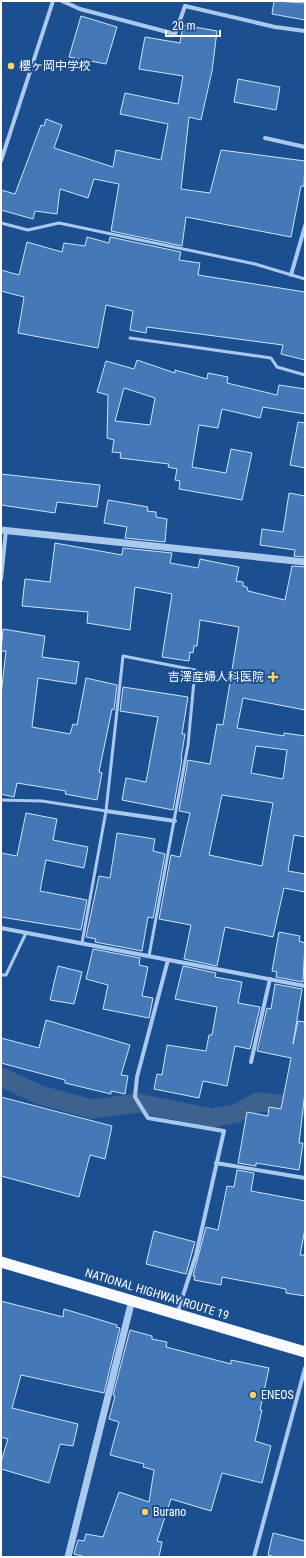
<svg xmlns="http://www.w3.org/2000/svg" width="306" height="1558" viewBox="0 0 306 1558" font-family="'Roboto Condensed','Noto Sans JP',sans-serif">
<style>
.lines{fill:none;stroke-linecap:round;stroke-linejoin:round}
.canal{stroke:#3c6290;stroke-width:19}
.building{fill:#4478b7;stroke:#cfe3fa;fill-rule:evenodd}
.service{stroke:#a9c9ee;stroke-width:3}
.minor{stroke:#a9c9ee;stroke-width:4}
.tertiary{stroke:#a9c9ee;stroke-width:7}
.trunk{stroke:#f8faff;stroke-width:11}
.poi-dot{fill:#ffd166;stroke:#1b4f8f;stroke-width:1.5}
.labels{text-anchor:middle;stroke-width:4;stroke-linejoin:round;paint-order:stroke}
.poi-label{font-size:12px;fill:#fff;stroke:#1b4f8f;text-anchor:start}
.street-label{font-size:12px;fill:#fff;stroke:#1b4f8f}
</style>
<rect width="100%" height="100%" fill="#1b4f8f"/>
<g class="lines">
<polyline class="canal" points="1,1077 40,1095 92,1109 138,1103 212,1118 235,1114 257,1102 305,1106"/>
</g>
<g class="building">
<polygon points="274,1 305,3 305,20 272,14"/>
<polygon points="81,16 117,27 106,64 69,57"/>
<polygon points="183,25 217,31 212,71 201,120 189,117 181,189 210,193 221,150 305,161 304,186 301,186 291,237 186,217 182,246 111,231 119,184 94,179 88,198 60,189 57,214 35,211 33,219 1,210 1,190 15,194 41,125 44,126 46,119 62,125 54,148 113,167 116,150 161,160 168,124 120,114 125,93 178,104 183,76 139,69 145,37 180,43"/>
<polygon points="238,79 280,87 276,110 234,102"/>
<polygon points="87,237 109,243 110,237 181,252 179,260 200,263 198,275 305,292 305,360 281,354 283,345 147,327 146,333 130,330 133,311 106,305 98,348 18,333 24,297 1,291 1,270 19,275 27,242 62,252 64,243 85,246"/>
<path d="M137,360L175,373V370L207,379L208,373L228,377L227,383L277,395L279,385L305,389V414L263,407L260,418L222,409L218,428L199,425L192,467L226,473L231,449L252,453L242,500L179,489L180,481L175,480L177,469L168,467L169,464L120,458L121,453L112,452L114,440L107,438L108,395L97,392L106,361L134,369ZM124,388L155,398L150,425L115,421Z"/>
<polygon points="298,422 305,423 305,468 290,465"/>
<polygon points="1,474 100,485 97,507 57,502 55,513 1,505"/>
<polygon points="289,493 305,496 305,557 294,556 295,550 260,545 262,529 283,532"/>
<polygon points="108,500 148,507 147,511 156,512 156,517 167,519 165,542 125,538 127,527 104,523"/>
<path d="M55,543L122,555L123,548L172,553L170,563L198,568L200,559L239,567L236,581L243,582V586L247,587L248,591L285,600L292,566L305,567V710L243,698L237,728L284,736V733L305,736V837L294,835L288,871L305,874V892L284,888L273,937L225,927L217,966L184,959L191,925L159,919L171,855L180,857L190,813L179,811L188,760L210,764L217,724L223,725L239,627L200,620L197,646H194L193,653L190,652L189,661L162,657L172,594L135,587L130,630L87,623L88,612L22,606L25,579L50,582ZM256,746L287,750L283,779L251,773ZM222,795L273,803L262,866L209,855Z"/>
<polygon points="3,629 45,636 42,657 79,662 76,684 38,678 32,727 70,734 73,724 77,725 86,678 117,685 114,710 112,709 99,772 102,773 97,800 65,794 66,791 17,783 14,797 1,794 1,695 6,651 1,651"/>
<polygon points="123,687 188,697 182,734 185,734 181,759 182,759 173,810 122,800 126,778 146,782 158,717 120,711"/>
<polygon points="26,813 57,819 53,840 88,847 84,868 46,860 40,891 87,900 81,930 1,917 1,853 17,856"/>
<polygon points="117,833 155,839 153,851 165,854 153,918 148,917 142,951 95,942 96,939 86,937 99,876 110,878"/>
<polygon points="279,932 300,936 299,941 305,943 303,982 276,977 277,972 272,971"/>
<polygon points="93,949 140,958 139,965 148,967 142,996 153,998 149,1018 103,1009 108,985 86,979"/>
<polygon points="58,966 82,972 74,1004 50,1000"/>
<polygon points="183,966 216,973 215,977 242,982 238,1003 260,1007 250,1049 235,1046 227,1086 203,1081 199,1098 154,1089 157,1074 162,1075 167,1045 206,1051 209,1035 212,1035 217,1007 175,999"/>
<polygon points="275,984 302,989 293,1044 298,1021 305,1022 305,1092 299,1143 303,1143 299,1170 256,1163 256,1166 238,1163 247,1112 268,1116 269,1107 281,1109 291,1058 257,1051 267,1008 271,1009"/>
<polygon points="46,1020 130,1045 121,1075 128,1076 125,1094 111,1091 111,1094 65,1083 65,1080 1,1063 1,1038 39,1048"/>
<polygon points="1,1097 112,1126 105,1159 90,1155 79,1197 1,1176"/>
<polygon points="237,1170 254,1173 251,1191 305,1201 305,1229 300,1255 305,1255 305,1296 286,1293 286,1289 222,1277 221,1285 194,1280 195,1276 193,1276 206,1227 218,1230 227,1186 234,1187"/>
<polygon points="154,1231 195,1242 186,1274 146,1264"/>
<polygon points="1,1301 63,1317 64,1309 117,1325 116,1327 120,1328 104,1393 21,1375 12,1408 78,1424 73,1446 60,1444 49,1483 1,1469 1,1462 8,1439 1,1437"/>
<polygon points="130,1330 152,1336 152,1339 167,1342 166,1347 231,1364 231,1360 269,1368 260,1410 262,1410 255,1441 271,1446 262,1483 222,1473 211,1511 171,1499 157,1541 162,1542 159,1557 81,1557 82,1556 74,1554 78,1540 84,1541 86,1534 103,1537 119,1492 149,1502 154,1470 143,1467 144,1464 110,1455 119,1422 109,1419 115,1396 113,1395"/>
<polygon points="273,1533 305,1541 305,1557 275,1557 268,1555"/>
</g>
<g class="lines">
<g class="service">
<polyline points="1,223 28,230 59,223 255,264 305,279"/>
<polyline points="130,338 271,358 277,367 305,375"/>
<polyline points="1,800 42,801 106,811"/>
<polyline points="82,943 106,811 123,656 195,670 188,745 149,956"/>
<polyline points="1,975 6,975 26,933"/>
</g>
<g class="minor">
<polyline points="62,1 80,9 175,34 185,6 275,27 305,31"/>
<polyline points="265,138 305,147"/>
<polyline points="1,161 53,1"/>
<polyline points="291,275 305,226"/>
<polyline points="1,579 6,530"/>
<polyline points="106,811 175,821"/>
<polyline points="1,928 305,986"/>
<polyline points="168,960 137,1077 135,1097 148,1118 224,1131 196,1255 177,1314"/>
<polyline points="251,1062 270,979"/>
<polyline points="216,1163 305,1178"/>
<polyline points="254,1557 305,1368"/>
</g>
<g class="tertiary">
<polyline points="1,530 305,562"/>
<polyline points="68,1557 132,1300"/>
</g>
<polyline class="trunk" points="1,1262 305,1352"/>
</g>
<g class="poi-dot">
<circle cx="11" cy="66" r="4"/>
<path d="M271 671h4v4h4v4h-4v4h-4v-4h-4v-4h4z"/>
<circle cx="253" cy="1395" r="4"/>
<circle cx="145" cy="1512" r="4"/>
</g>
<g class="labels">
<g class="poi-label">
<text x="19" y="70">櫻ヶ岡中学校</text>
<text x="264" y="681" text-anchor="end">吉澤産婦人科医院</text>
<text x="261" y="1399">ENEOS</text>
<text x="153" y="1516">Burano</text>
</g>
<g class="street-label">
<text transform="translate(157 1294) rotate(17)" y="4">NATIONAL HIGHWAY ROUTE 19</text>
</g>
</g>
<rect width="306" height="1558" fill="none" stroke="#ffffff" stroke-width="4"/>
<path d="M166 30v6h54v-6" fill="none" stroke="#ffffff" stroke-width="2"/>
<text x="172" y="30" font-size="12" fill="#ffffff" stroke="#1b4f8f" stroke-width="3" paint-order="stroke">20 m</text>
</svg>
